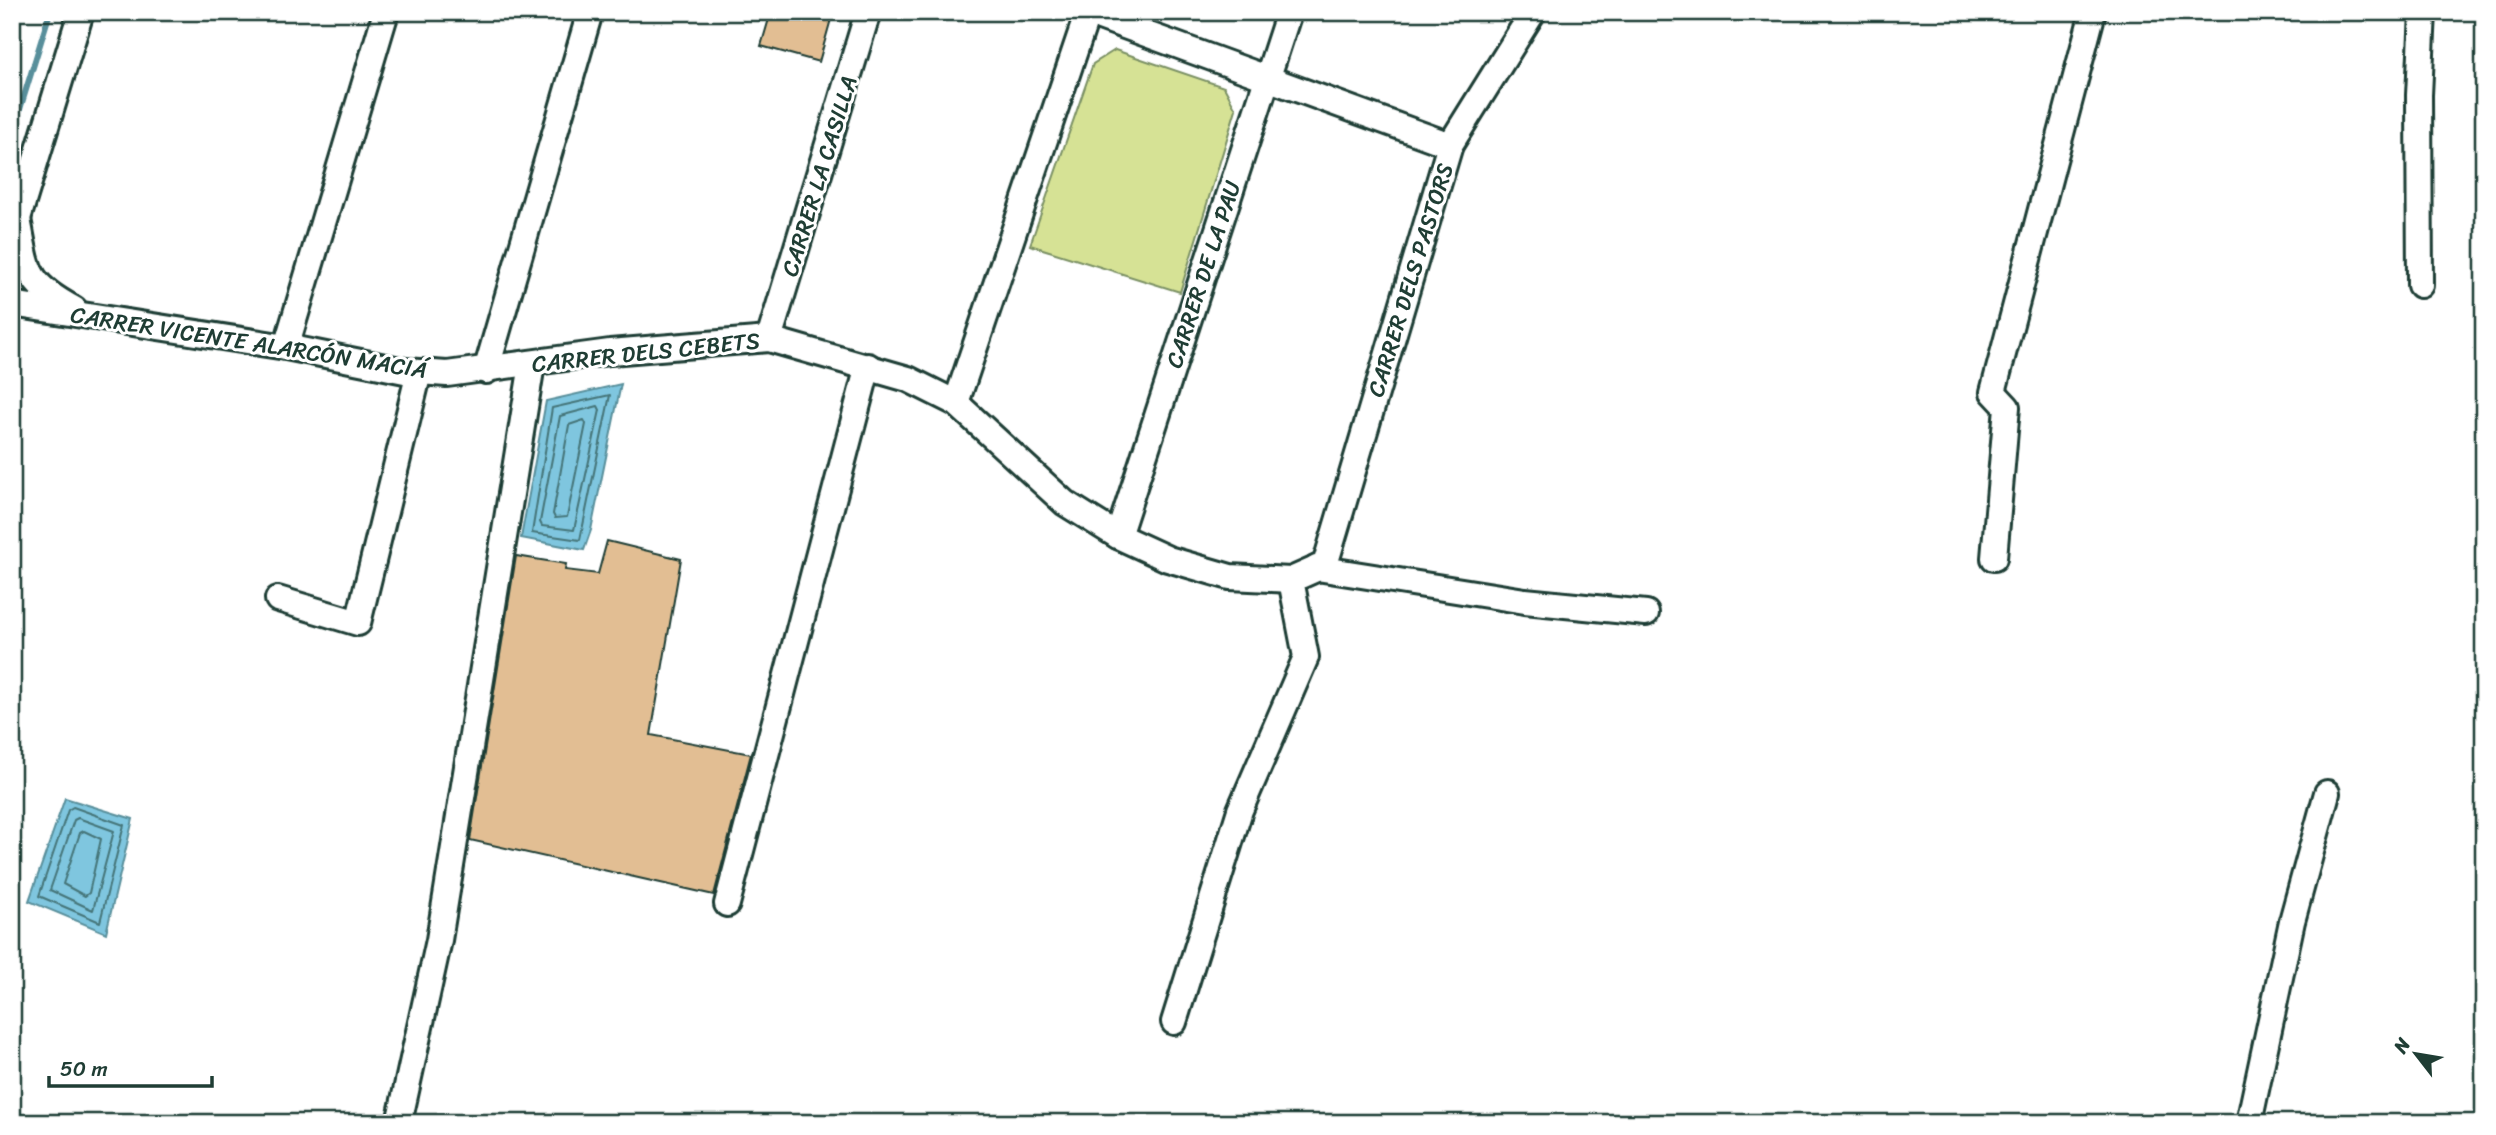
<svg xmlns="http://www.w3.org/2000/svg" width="2496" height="1135" viewBox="0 0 2496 1135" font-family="Sriracha,sans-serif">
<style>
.green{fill:#d6e295;stroke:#7a9064;stroke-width:2}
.water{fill:#7fc6df;stroke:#598f9b;stroke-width:2}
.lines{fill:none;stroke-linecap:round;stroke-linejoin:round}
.shore{stroke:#457478;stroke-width:2}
.stream{stroke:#598f9b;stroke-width:6}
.building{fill:#e2be93;stroke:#1f3d34;stroke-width:2}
.minor-casing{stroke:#1f3d34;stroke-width:30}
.minor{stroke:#fff;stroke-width:24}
.labels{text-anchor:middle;stroke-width:6;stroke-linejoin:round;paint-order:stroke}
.street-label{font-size:23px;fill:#1f3d34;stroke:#fff}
</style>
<rect width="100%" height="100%" fill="#fff"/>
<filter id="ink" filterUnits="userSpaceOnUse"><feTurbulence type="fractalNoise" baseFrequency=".0143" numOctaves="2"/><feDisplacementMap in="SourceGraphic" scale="14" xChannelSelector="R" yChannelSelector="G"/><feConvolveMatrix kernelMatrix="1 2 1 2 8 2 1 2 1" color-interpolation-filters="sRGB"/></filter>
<g filter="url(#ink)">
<polygon class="green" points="1115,50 1224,87 1236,109 1180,292 1030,245 1093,64"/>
<g class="water">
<polygon points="621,384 591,530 584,550 521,538 546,401"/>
<polygon points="65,798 133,819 106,933 29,901"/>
</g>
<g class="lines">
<g class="shore">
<polygon points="610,395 580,540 532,533 552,408"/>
<polygon points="598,406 600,410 574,530 542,526 540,522 560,416"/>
<polygon points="584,420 586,424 567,517 555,518 553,514 569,425"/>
<polygon points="73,807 124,825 100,922 39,896 68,810"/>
<polygon points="78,818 114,831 93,910 50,890 74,820"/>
<polygon points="84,831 101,839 89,893 85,896 63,884 80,833"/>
</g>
<polyline class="stream" points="12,135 50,12"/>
</g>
<g class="building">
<polygon points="771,12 833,12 819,62 761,46"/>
<polygon points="607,541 681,559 651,735 751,754 714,895 470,840 516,556 566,564 565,570 598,574"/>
</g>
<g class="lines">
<g class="minor-casing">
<g id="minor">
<polyline points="1086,12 1450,145"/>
<path d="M18,219C28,270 24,282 74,309"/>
<polyline points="12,238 81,12"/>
<polyline points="2420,285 2419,95 2423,12"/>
<polyline points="12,304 286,347 405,371 447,374 610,352 769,339 908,379 956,403 1065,503 1118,536 1168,559 1230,577 1291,580 1325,565 1450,145 1533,12"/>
<polyline points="769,339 868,12"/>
<polyline points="286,347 386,12"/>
<polyline points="486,371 590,12"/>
<polyline points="956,403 1088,12"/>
<polyline points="1118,536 1289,12"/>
<polyline points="1994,558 2007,407 1993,392 2093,12"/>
<polyline points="1317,568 1525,601 1646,613"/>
<polyline points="278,599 358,623 419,372"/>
<polyline points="727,904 868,366"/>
<polyline points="1174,1022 1240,810 1306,657 1291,580"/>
<polyline points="399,1123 439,940 532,364"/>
<polyline points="2249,1123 2292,921 2327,793"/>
</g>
</g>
<use href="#minor" class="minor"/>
</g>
</g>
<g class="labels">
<g class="street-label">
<text transform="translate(819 176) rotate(-73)" y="8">CARRER LA CASILLA</text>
<text transform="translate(1203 274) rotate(-72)" y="8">CARRER DE LA PAU</text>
<text transform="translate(1410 280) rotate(-73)" y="8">CARRER DELS PASTORS</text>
<text transform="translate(249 342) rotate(9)" y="8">CARRER VICENTE ALARCÓN MACIÁ</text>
<text transform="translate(646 352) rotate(-6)" y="8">CARRER DELS CEBETS</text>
</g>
</g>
<rect width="2496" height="1135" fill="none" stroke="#fff" stroke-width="42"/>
<rect x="21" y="21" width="2454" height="1093" fill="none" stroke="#1f3d34" stroke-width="2.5" filter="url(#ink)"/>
<g transform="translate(2416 1054) rotate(301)" stroke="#ffffff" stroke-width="5" paint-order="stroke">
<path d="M0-5L12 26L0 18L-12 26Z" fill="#1f3d34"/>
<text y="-10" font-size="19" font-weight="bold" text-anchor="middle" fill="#1f3d34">N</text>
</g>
<path d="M49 1076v10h163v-10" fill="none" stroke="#1f3d34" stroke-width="3.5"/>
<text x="60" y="1076" font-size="21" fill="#1f3d34" stroke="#ffffff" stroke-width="5" paint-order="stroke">50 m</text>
</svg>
